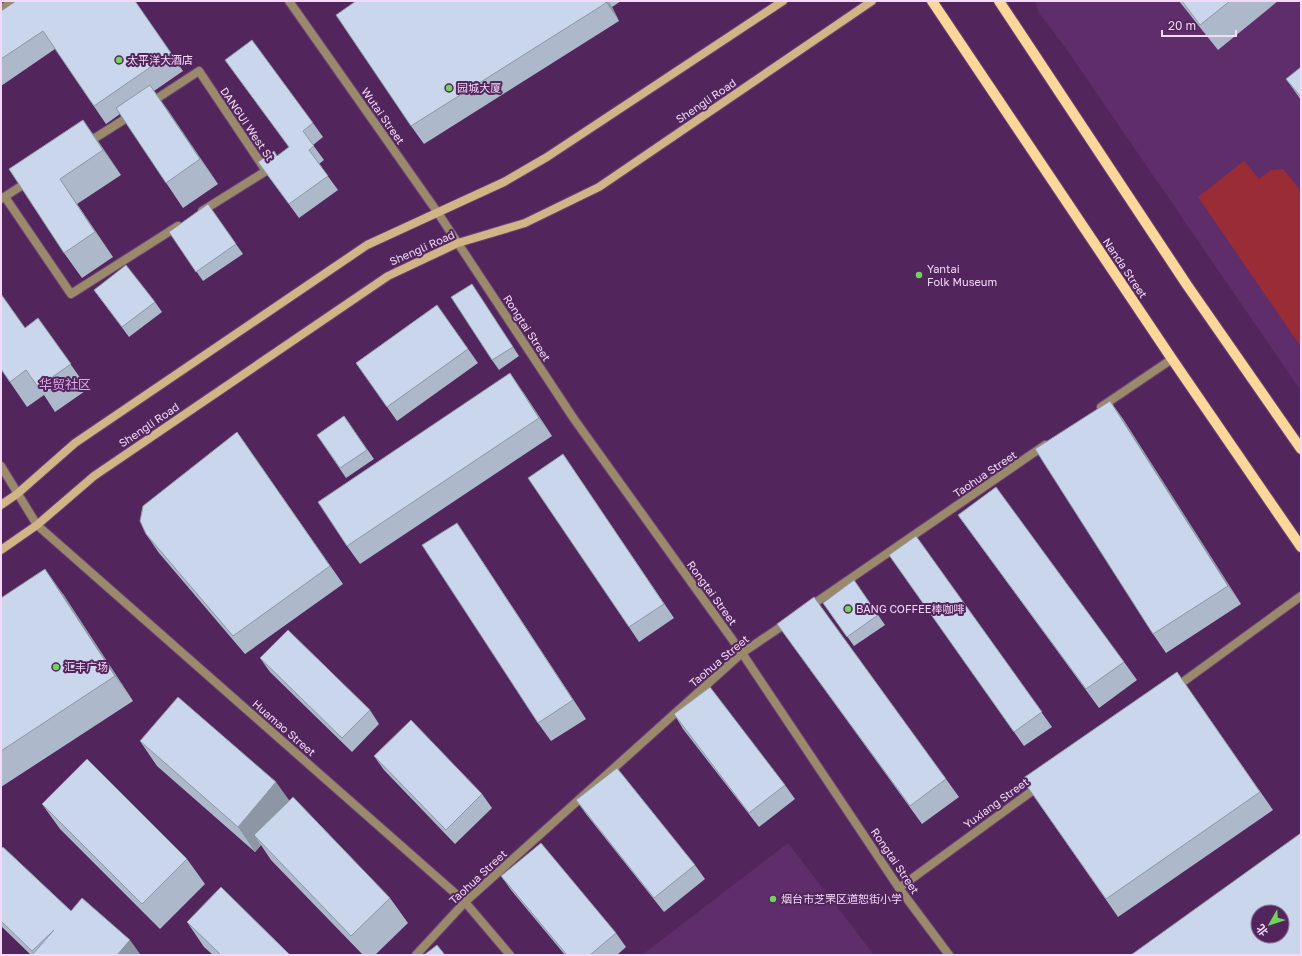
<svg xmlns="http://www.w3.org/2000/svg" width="1302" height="956" viewBox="0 0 1302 956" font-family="'Golos Text','Noto Sans SC',sans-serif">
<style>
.built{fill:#5f2d6a}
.green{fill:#992c35}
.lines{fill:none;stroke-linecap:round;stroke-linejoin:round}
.service-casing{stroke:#6c4375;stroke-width:10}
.minor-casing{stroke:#6c4375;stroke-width:10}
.tertiary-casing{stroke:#6c4375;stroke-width:10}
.secondary-casing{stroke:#6c4375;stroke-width:10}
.primary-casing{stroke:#6c4375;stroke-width:12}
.service{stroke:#9b896c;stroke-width:8}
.minor{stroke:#9b896c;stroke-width:8}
.tertiary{stroke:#9b896c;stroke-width:8}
.secondary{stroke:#d1b586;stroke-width:8}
.primary{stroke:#fbd79a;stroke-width:10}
.wall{fill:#adb8ca}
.shaded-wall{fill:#8d96a4}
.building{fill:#c9d6eb;stroke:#8d96a4;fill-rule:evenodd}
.poi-dot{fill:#72d25d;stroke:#52265c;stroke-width:1.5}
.labels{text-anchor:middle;stroke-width:4;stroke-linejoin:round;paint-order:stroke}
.poi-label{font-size:11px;fill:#f4d9f9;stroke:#52265c;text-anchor:start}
.street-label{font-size:11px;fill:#f4d9f9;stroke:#52265c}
.quarter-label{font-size:13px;fill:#dda9e8;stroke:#52265c}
</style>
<rect width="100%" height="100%" fill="#52265c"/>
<g class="built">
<polygon points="1035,1 1301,1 1301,391 1065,47 1039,13"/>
<polygon points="788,843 874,955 642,955"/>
</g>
<polygon class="green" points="1244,161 1259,179 1271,170 1283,169 1301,191 1301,347 1198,197"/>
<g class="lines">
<g class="service-casing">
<g id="service">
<polyline points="1,9 14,1"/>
<polyline points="150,103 199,71 266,171 202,211"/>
<polyline points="87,143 133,114"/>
<polyline points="5,197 71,294 178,226"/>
<polyline points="1,199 29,181"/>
</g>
</g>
<g class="minor-casing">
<g id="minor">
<polyline points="289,1 438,213 574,419 742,653 899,888 949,955"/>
<polyline points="1101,407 1172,359"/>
<polyline points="809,607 1045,445"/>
<polyline points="1176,687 1301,596"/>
<polyline points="899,888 1039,786"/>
<polyline points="416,955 465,902 742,653 788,622"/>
</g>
</g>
<g class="tertiary-casing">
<polyline id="tertiary" points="1,466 37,525 465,902 510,955"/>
</g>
<g class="secondary-casing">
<g id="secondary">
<polyline points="1,505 17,494 75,443 367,245 504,182 547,157 783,1"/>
<polyline points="1,550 37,525 94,476 388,276 458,243 525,223 599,187 872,1"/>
</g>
</g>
<g class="primary-casing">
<g id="primary">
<polyline points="932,1 1172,359 1301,547"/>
<polyline points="999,1 1187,285 1301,449"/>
</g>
</g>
<use href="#service" class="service"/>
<use href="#minor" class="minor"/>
<use href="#tertiary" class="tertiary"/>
<use href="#secondary" class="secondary"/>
<use href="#primary" class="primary"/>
</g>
<g class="wall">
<polygon points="135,1 183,71 154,91 218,184 183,208 120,114 106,124 55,49 1,86 1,11"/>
<polygon points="356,1 621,1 612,7 619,21 424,144 411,126"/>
<polygon points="1179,1 1278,1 1218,50"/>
<polygon points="225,60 313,123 323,137 313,145 324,160 319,164 338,190 299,218 258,162 277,156 289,147"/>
<polygon points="1301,67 1301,100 1286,79"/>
<polygon points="83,120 121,175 77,204 113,257 82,278 64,253 9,169"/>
<polygon points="208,204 243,254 203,281 169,232"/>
<polygon points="94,290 155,302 162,312 129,337"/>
<polygon points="478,293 519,356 499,370 492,360"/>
<polygon points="437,305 478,363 397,421 356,363"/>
<polygon points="38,318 88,389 55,412 44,395 27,407 1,369 25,328"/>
<polygon points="523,392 552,436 360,564 347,546"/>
<polygon points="1110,401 1123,419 1241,604 1166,653 1153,634"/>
<polygon points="344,416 374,459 346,478 317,435"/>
<polygon points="237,432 343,584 245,654 159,553 146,534"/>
<polygon points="563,454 674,618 639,642 629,627"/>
<polygon points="958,515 1124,662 1137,680 1099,708"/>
<polygon points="916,536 1052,727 1024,746 889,555"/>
<polygon points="469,541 586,719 551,741 538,723"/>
<polygon points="854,580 885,625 854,646 823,603"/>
<polygon points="63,594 133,701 1,787 1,598"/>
<polygon points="777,624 946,779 959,797 922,824"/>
<polygon points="260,658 370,710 379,724 352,752 270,672"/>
<polygon points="1177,672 1273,810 1118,917 1022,779"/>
<polygon points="674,714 785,785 795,799 759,827 683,729"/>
<polygon points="140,741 289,801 390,898 408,923 375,955 363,955 271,860 261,845 255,852 157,766"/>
<polygon points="374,756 482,794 492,808 455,844 384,770"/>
<polygon points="576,800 695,865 705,879 664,912 586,814"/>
<polygon points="42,804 187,859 205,884 160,929 60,829"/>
<polygon points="1,849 71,911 140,954 139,955 31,955 1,926"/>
<polygon points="501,876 616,933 626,947 617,955 565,955 511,890"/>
<polygon points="187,922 290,955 213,955 204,947"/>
</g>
<g class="shaded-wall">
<polygon points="605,1 608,1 612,7 619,21"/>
<polygon points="150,85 168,110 218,184 200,159"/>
<polygon points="83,120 101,145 121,175 103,150"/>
<polygon points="60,179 77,204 113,257 95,232"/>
<polygon points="510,373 523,392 552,436 539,418"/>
<polygon points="1110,401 1123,419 1241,604 1228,586"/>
<polygon points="457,523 469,541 586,719 573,700"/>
<polygon points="45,569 63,594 133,701 115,676"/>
<polygon points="276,782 294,807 254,835 261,845 255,852 238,827"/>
<polygon points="130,940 140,954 139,955 117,955"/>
</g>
<g class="building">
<polygon points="16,1 135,1 171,53 94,106 43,31 1,59 1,11"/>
<polygon points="356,1 605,1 606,3 411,126 336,15"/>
<polygon points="1182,1 1230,1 1200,25"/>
<polygon points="252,40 313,123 303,131 314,146 309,150 328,176 289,204 258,162 274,151 277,156 289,147 225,60"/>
<polygon points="1301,67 1301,97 1286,79"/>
<polygon points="150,85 200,159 166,183 116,108"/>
<polygon points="83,120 103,150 60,179 95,232 64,253 9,169"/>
<polygon points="208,204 236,244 196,272 169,232"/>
<polygon points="126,265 155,302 122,327 94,290"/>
<polygon points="472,284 513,347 492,360 451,297"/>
<polygon points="1,294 25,328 38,318 71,364 38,387 26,370 10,382 1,369"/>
<polygon points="437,305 468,349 387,407 356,363"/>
<polygon points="510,373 539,418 347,546 318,502"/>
<polygon points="1110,401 1228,586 1153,634 1035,449"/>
<polygon points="344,416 367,450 340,468 317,435"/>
<polygon points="237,432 330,566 233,636 146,534 140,521 143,506"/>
<polygon points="563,454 664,604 629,627 528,478"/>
<polygon points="996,487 1124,662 1086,689 958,515"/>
<polygon points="457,523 573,700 538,723 422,545"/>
<polygon points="916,536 1042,712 1014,732 889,555"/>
<polygon points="45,569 115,676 1,751 1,598"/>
<polygon points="854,580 878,615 847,637 823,603"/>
<polygon points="814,597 946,779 910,806 777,624"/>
<polygon points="288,630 370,710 342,738 260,658"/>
<polygon points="1177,672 1260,792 1106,899 1022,779"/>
<polygon points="710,687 785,785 749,813 674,714"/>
<polygon points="178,697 276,782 238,827 140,741"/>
<polygon points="411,720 482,794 446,830 374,756"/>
<polygon points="87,759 187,859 142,904 42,804"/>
<polygon points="617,768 695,865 654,898 576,800"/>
<polygon points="293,797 390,898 351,936 254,835"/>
<path d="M1301,833V955H1131ZM1258,912H1282V936H1258Z"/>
<polygon points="541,843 616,933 590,955 567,955 501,876"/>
<polygon points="3,847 71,911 82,898 130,940 117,955 32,955 54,930 32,951 1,921 1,849"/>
<polygon points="221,887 290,955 221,955 187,922"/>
<polygon points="437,945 445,955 424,955"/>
</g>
<g class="poi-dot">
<circle cx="119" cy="60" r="4"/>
<circle cx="449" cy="88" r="4"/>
<circle cx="919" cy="275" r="4"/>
<circle cx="848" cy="609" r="4"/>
<circle cx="56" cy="667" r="4"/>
<circle cx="773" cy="899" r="4"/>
</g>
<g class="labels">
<g class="poi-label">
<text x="127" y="64">太平洋大酒店</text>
<text x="457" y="92">园城大厦</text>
<text x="927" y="273">Yantai<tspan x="927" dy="13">Folk Museum</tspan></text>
<text x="856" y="613">BANG COFFEE棒咖啡</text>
<text x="64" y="671">汇丰广场</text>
<text x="781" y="903">烟台市芝罘区道恕街小学</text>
</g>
<g class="street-label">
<text transform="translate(706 101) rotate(-34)" y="4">Shengli Road</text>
<text transform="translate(383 116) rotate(55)" y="4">Wutai Street</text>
<text transform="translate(247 124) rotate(56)" y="4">DANGUI West St</text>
<text transform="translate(422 248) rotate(-24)" y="4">Shengli Road</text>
<text transform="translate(1125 268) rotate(56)" y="4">Nanda Street</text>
<text transform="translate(527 328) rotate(57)" y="4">Rongtai Street</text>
<text transform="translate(149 425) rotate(-34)" y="4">Shengli Road</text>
<text transform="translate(985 474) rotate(-34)" y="4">Taohua Street</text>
<text transform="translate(712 593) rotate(54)" y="4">Rongtai Street</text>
<text transform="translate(719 661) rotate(-40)" y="4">Taohua Street</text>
<text transform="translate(284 728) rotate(41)" y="4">Huamao Street</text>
<text transform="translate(996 803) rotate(-36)" y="4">Yuxiang Street</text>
<text transform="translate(895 861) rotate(56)" y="4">Rongtai Street</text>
<text transform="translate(478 877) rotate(-43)" y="4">Taohua Street</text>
</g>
<g class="quarter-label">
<text x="65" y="389">华贸社区</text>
</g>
</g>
<rect width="1302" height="956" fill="none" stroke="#f4d9f9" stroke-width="4"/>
<g transform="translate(1270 924) rotate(231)"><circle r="19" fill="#52265c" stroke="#936e9b"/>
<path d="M0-3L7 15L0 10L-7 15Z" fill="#72d25d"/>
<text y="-6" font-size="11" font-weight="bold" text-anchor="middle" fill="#f4d9f9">北</text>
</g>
<path d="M1162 30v6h74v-6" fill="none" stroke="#f4d9f9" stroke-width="2"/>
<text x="1168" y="30" font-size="12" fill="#f4d9f9" stroke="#52265c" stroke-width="3" paint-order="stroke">20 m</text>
</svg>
